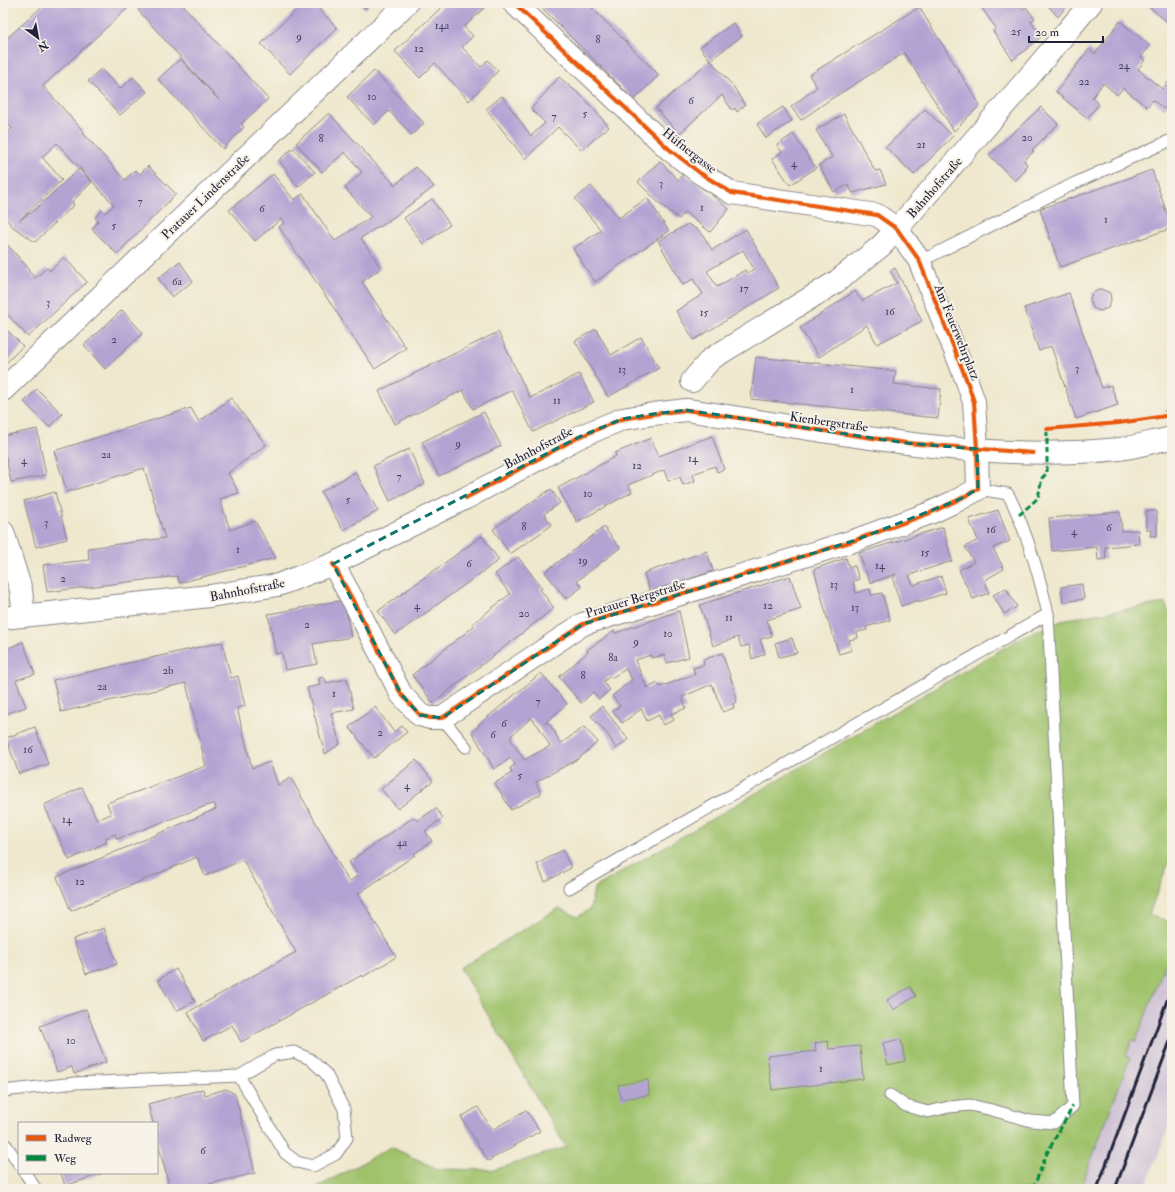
<svg xmlns="http://www.w3.org/2000/svg" width="1175" height="1192" viewBox="0 0 1175 1192" font-family="'IM FELL Double Pica',serif">
<style>
.railway{fill:#ccbfd4}
.garden{fill:#9fc26b;stroke:#607253}
.building{fill:#b2a3d3;fill-rule:evenodd}
.lines{fill:none;stroke-linecap:round;stroke-linejoin:round}
.lane-casing{stroke:#888584;stroke-width:13}
.street-casing{stroke:#888584;stroke-width:24}
.secondary-casing{stroke:#888584;stroke-width:24}
.path{stroke:#888584;stroke-width:2.5;stroke-dasharray:1 3;stroke-linecap:butt}
.lane{stroke:#fff;stroke-width:11}
.street{stroke:#fff;stroke-width:22}
.secondary{stroke:#fff;stroke-width:22}
.rail{stroke:#22223b;stroke-width:3}
.quiet{stroke:#00873e;stroke-width:3;stroke-dasharray:6 3;stroke-linecap:butt}
.cycleway-casing{stroke:#f7f3e8;stroke-width:6}
.cycleway{stroke:#e8590c;stroke-width:4}
.marked{fill:none;stroke:#0f766e;stroke-width:3;stroke-dasharray:8 5;stroke-linejoin:round}
.labels{text-anchor:middle;stroke-width:4;stroke-linejoin:round;paint-order:stroke}
.number-label{font-size:11px;fill:#464261}
.street-label{font-size:13px;fill:#22223b;stroke:#f7f3e8}
</style>
<rect width="100%" height="100%" fill="#f7f3e8"/>
<filter id="ink" filterUnits="userSpaceOnUse"><feTurbulence type="fractalNoise" baseFrequency=".025" numOctaves="2"/><feDisplacementMap in="SourceGraphic" scale="8" xChannelSelector="R" yChannelSelector="G"/><feConvolveMatrix kernelMatrix="1 2 1 2 8 2 1 2 1" color-interpolation-filters="sRGB"/></filter>
<filter id="wash" filterUnits="userSpaceOnUse"><feTurbulence type="fractalNoise" baseFrequency=".012" numOctaves="4" result="noise"/><feDisplacementMap in="SourceGraphic" scale="16" xChannelSelector="R" yChannelSelector="G"/><feGaussianBlur stdDeviation="0.9" result="paint"/><feColorMatrix in="noise" values="0 0 0 0 0 0 0 0 0 0 0 0 0 0 0 0 0 1.4 0 .05"/><feComposite in="paint" operator="in"/></filter>
<g filter="url(#wash)">
<rect width="100%" height="100%" fill="#efe8ce"/>
<polygon class="railway" points="1172,946 1172,1118 1145,1189 1080,1189 1129,1058 1126,1056 1132,1039 1136,1041"/>
<polygon class="garden" points="1165,603 1172,619 1172,854 1149,914 1172,923 1172,946 1136,1041 1132,1040 1126,1056 1130,1058 1080,1189 314,1189 391,1147 438,1169 494,1170 566,1147 460,968 559,908 578,917 590,909 594,888 1019,639 1066,619"/>
<g id="blocks">
<g class="building">
<polygon points="46,3 133,3 43,86 84,132 83,133 125,180 135,170 140,174 148,166 176,194 117,254 92,229 98,221 95,218 102,210 105,213 114,205 57,143 42,157 62,180 19,221 29,213 30,214 79,169 92,182 72,202 74,205 35,242 13,227 3,216 3,136 12,129 3,119 3,42"/>
<polygon points="145,3 181,3 268,99 241,124 244,127 223,149 158,79 180,59 219,100 138,10"/>
<polygon points="303,3 313,3 337,28 290,74 261,44"/>
<polygon points="359,3 371,3 365,9"/>
<polygon points="446,3 487,3 488,4 464,27 473,36 462,47 481,67 488,60 498,71 469,101 435,63 420,78 395,51"/>
<polygon points="537,3 587,3 659,75 634,100"/>
<polygon points="978,3 1018,3 1023,9 1026,7 1035,19 1031,21 1041,37 1013,60 993,31 996,28"/>
<polygon points="1046,3 1069,3 1058,17"/>
<polygon points="1150,3 1172,3 1172,26 1148,6"/>
<polygon points="919,7 980,105 954,131 904,53 828,101 801,120 791,107 817,87 809,75"/>
<polygon points="1120,21 1150,46 1141,57 1145,60 1138,69 1162,89 1172,78 1172,99 1164,109 1153,100 1147,107 1123,88 1117,95 1103,83 1092,98 1099,104 1087,118 1056,92 1089,49 1095,54"/>
<polygon points="733,23 742,36 710,60 700,47"/>
<polygon points="710,60 733,86 745,105 737,112 735,108 732,110 722,95 679,134 656,108"/>
<polygon points="101,69 120,89 133,77 147,92 120,115 88,81"/>
<polygon points="374,71 424,123 412,135 389,111 374,125 347,97"/>
<polygon points="559,77 586,100 609,127 581,150 558,127 525,159 486,109 502,96 531,136 545,123 531,109"/>
<polygon points="783,107 792,121 766,138 757,124"/>
<polygon points="1041,107 1058,124 1032,150 1034,151 1024,160 1027,165 1024,168 1026,170 1015,181 989,155"/>
<polygon points="925,109 953,136 914,175 886,147"/>
<polygon points="329,113 395,185 416,167 434,187 380,227 379,226 361,238 381,268 362,282 406,348 375,369 279,227 284,223 281,219 255,241 229,210 273,174 294,200 303,194 335,241 371,217 345,188 362,172 345,152 322,172 296,143"/>
<polygon points="844,114 875,171 880,170 886,184 853,193 848,185 834,192 819,165 832,157 816,130"/>
<polygon points="793,134 816,168 790,185 772,159 782,152 777,145"/>
<polygon points="293,148 315,172 298,187 279,160"/>
<polygon points="660,161 678,180 684,173 729,209 710,232 685,212 679,219 659,203 638,182"/>
<polygon points="1152,170 1172,228 1060,267 1040,209"/>
<polygon points="591,186 619,218 647,198 669,231 595,282 573,249 601,230 575,199"/>
<polygon points="432,199 450,225 423,244 404,218"/>
<path d="M688,224L701,232L712,250L746,229L764,262L779,288L694,340L676,311L703,294L693,279L683,285L658,241ZM743,250L754,269L747,273L745,270L717,287L707,271Z"/>
<polygon points="3,240 29,269 28,270 35,278 47,268 50,271 64,257 87,282 28,337 3,310"/>
<polygon points="180,262 193,281 172,297 158,278"/>
<polygon points="895,268 922,321 877,344 867,325 819,357 800,328 855,291 862,301 897,283 890,271"/>
<polygon points="1101,289 1110,293 1111,300 1108,308 1100,311 1093,308 1090,300 1092,293"/>
<polygon points="1069,293 1102,388 1111,385 1118,405 1076,419 1051,346 1039,351 1024,308"/>
<polygon points="122,310 143,333 105,369 84,345"/>
<polygon points="3,326 23,346 3,366"/>
<polygon points="596,329 611,355 641,337 659,368 608,397 575,341"/>
<polygon points="498,332 530,398 579,374 594,402 533,432 512,390 473,409 463,390 395,424 379,391"/>
<polygon points="756,357 896,371 894,384 941,389 938,418 751,399"/>
<polygon points="37,389 62,414 49,427 24,402"/>
<polygon points="231,398 266,445 228,473 239,493 220,499 230,530 255,521 276,558 179,583 177,576 47,592 43,565 89,560 88,548 165,538 144,468 67,492 54,451 191,408 199,422"/>
<polygon points="484,412 501,446 439,476 422,442"/>
<polygon points="37,429 46,475 11,482 3,443 3,436"/>
<polygon points="712,436 724,469 717,472 715,466 693,474 695,481 683,485 680,477 668,481 664,470 628,485 632,492 577,522 558,488 616,456 615,453 651,438 659,456"/>
<polygon points="409,449 425,484 390,501 373,466"/>
<polygon points="355,472 378,511 343,530 321,492"/>
<polygon points="551,489 560,503 544,514 552,525 510,554 493,529"/>
<polygon points="55,492 67,539 36,547 24,501"/>
<polygon points="998,510 1010,541 993,548 1004,569 985,580 989,593 973,599 959,570 974,562 965,547 978,540 969,519"/>
<polygon points="1146,511 1157,511 1157,536 1150,536 1151,530 1146,530"/>
<polygon points="1120,512 1122,531 1138,530 1139,544 1105,547 1106,559 1098,560 1097,547 1052,551 1049,518"/>
<polygon points="604,527 620,548 577,581 582,587 566,599 545,572"/>
<polygon points="943,527 952,561 909,575 913,585 941,576 946,593 918,602 918,600 901,606 893,580 896,574 870,583 859,553"/>
<polygon points="482,536 499,560 395,635 378,611"/>
<polygon points="707,551 713,571 650,592 644,573"/>
<polygon points="518,557 542,588 540,589 554,608 433,703 412,675 474,626 472,624 510,594 495,574"/>
<polygon points="846,558 849,567 855,566 859,579 853,582 856,593 870,589 871,595 882,593 890,620 866,627 867,630 857,632 858,638 849,640 852,650 839,654 828,621 814,569"/>
<polygon points="790,576 801,609 767,620 772,636 760,639 765,654 752,659 749,645 741,647 738,637 713,646 700,605"/>
<polygon points="1082,584 1084,599 1063,602 1061,587"/>
<polygon points="1006,588 1017,607 1004,614 993,595"/>
<polygon points="344,600 351,637 313,644 317,664 285,670 282,652 276,654 268,614"/>
<polygon points="679,611 689,657 667,663 664,655 651,658 651,655 635,660 647,688 658,683 660,687 695,674 693,668 704,665 703,660 722,653 735,690 734,691 737,702 733,704 734,708 723,712 712,684 682,697 686,708 671,714 674,720 663,725 659,715 647,721 641,709 622,723 613,711 620,706 612,696 632,680 626,669 611,678 610,676 603,682 610,690 599,699 593,692 581,703 559,677 588,652 587,650 614,631 615,633"/>
<polygon points="792,638 797,653 779,657 775,643"/>
<polygon points="23,642 35,674 16,680 26,707 3,715 3,650"/>
<polygon points="222,642 231,678 238,676 245,706 237,708 252,768 270,762 278,785 291,778 349,882 358,875 349,862 414,817 417,821 436,808 443,818 425,831 432,841 414,854 415,855 358,894 396,957 363,977 362,975 241,1042 232,1025 203,1041 188,1012 296,952 243,860 205,876 197,857 71,911 57,877 216,809 214,803 117,839 115,834 105,838 107,842 69,860 44,805 82,787 97,820 111,814 107,803 206,766 186,683 61,712 53,680"/>
<path d="M541,673L567,704L545,723H548L555,732L560,744L584,727L598,742L578,759L536,782L541,794L511,810L495,783L512,773L510,768L515,765L511,758L494,769L472,732L479,726L478,725ZM531,718L539,727L550,746L524,760L511,740V736Z"/>
<polygon points="323,677 326,680 326,683 347,679 354,709 331,713 340,744 325,754 307,688 320,685 319,678"/>
<polygon points="602,706 628,739 616,749 609,736 591,716"/>
<polygon points="375,707 394,732 402,726 407,732 374,758 349,727"/>
<polygon points="35,727 48,764 19,774 6,738"/>
<polygon points="416,760 433,781 398,809 381,789"/>
<polygon points="563,850 571,868 545,882 537,864"/>
<polygon points="104,928 117,964 86,974 73,939"/>
<polygon points="176,969 195,1001 176,1011 158,980"/>
<polygon points="910,987 916,996 893,1010 887,1000"/>
<polygon points="86,1009 106,1062 74,1074 72,1067 57,1072 40,1026"/>
<polygon points="901,1039 905,1061 888,1065 883,1043"/>
<polygon points="828,1041 829,1049 860,1046 863,1079 772,1090 767,1056 816,1051 815,1043"/>
<polygon points="648,1080 649,1095 621,1099 618,1085"/>
<polygon points="203,1089 205,1095 226,1089 235,1094 255,1173 188,1189 170,1189 157,1139 157,1123 153,1123 148,1104"/>
<polygon points="478,1107 492,1130 526,1110 540,1131 488,1161 461,1117"/>
<polygon points="61,1173 103,1173 65,1186"/>
</g>
</g>
</g>
<g filter="url(#ink)">
<use href="#blocks" fill-opacity="0" stroke="#888584" stroke-width="1"/>
<g class="lines">
<g class="lane-casing">
<g id="lane">
<polyline points="919,260 931,256 1075,183 1169,141"/>
<polyline points="442,718 466,747"/>
<path d="M569,888L1048,614C1039,574 1027,531 1008,494L978,489"/>
<polyline points="3,1091 75,1083 239,1076 275,1055 294,1052 310,1059 326,1074 344,1109 347,1138 336,1154 313,1166 297,1162 285,1153 239,1076"/>
<polyline points="890,1095 906,1106 928,1112 949,1107 970,1105 992,1110 1031,1121 1054,1123 1073,1106 1048,614"/>
<polyline points="3,1143 6,1145 19,1164"/>
<polyline points="25,1173 36,1189"/>
</g>
</g>
<g class="street-casing">
<g id="street">
<polyline points="692,381 711,359 836,282 881,246 897,229 1028,78 1091,3"/>
<polyline points="3,390 407,3"/>
<polyline points="3,532 21,590 24,616"/>
<polyline points="333,564 355,604 401,694 420,715 430,718 442,718 583,624 853,541 930,513 958,500 978,489 977,449 974,402 967,381 919,260 897,229 877,215 732,193 700,173 669,149 514,3"/>
</g>
</g>
<g class="secondary-casing">
<path id="secondary" d="M3,618L210,596L278,585L333,564L466,498L579,437L622,419L653,414L686,410C827,430 977,464 1119,449C1136,447 1155,441 1172,438"/>
</g>
<polyline class="path" points="1162,415 1172,400"/>
<use href="#lane" class="lane"/>
<use href="#street" class="street"/>
<use href="#secondary" class="secondary"/>
<g class="rail">
<polyline points="1097,1189 1172,987"/>
<polyline points="1115,1189 1172,1036"/>
</g>
<g class="quiet">
<polyline points="1019,515 1038,498 1042,478 1047,473 1047,429 1051,429"/>
<polyline points="1033,1189 1047,1153 1073,1106"/>
</g>
<g class="cycleway-casing">
<g id="cycleway">
<polyline points="1047,429 1119,423 1172,415"/>
<polyline points="466,498 579,437 622,419 653,414 686,410 906,443 1033,453"/>
<polyline points="333,564 355,604 401,694 420,715 430,718 442,718 583,624 853,541 930,513 958,500 978,489 977,449 974,402 967,381 919,260 897,229 877,215 732,193 700,173 669,149 514,3"/>
</g>
</g>
<use href="#cycleway" class="cycleway"/>
</g>
</g>
<path class="marked" d="M686,410L906,443L977,449L978,489L958,500L853,541L583,624L442,718L420,715L401,694L333,564L579,437L622,419L653,414Z"/>
<g class="labels">
<g class="number-label">
<text x="442" y="29">14a</text>
<text x="1016" y="35">25</text>
<text x="299" y="40">9</text>
<text x="598" y="43">8</text>
<text x="419" y="52">12</text>
<text x="1124" y="69">24</text>
<text x="1084" y="85">22</text>
<text x="372" y="100">10</text>
<text x="691" y="104">6</text>
<text x="585" y="117">5</text>
<text x="554" y="120">7</text>
<text x="1027" y="141">20</text>
<text x="321" y="142">8</text>
<text x="921" y="148">21</text>
<text x="794" y="167">4</text>
<text x="661" y="187">3</text>
<text x="140" y="205">7</text>
<text x="702" y="211">1</text>
<text x="262" y="212">6</text>
<text x="1106" y="223">1</text>
<text x="114" y="229">5</text>
<text x="177" y="285">6a</text>
<text x="744" y="292">17</text>
<text x="48" y="306">3</text>
<text x="890" y="315">16</text>
<text x="704" y="316">15</text>
<text x="114" y="343">2</text>
<text x="1077" y="372">3</text>
<text x="622" y="373">13</text>
<text x="852" y="393">1</text>
<text x="557" y="404">11</text>
<text x="458" y="447">9</text>
<text x="106" y="458">2a</text>
<text x="693" y="462">14</text>
<text x="24" y="464">4</text>
<text x="637" y="469">12</text>
<text x="399" y="480">7</text>
<text x="588" y="497">10</text>
<text x="348" y="503">5</text>
<text x="46" y="526">3</text>
<text x="524" y="530">8</text>
<text x="1109" y="531">6</text>
<text x="991" y="533">16</text>
<text x="1074" y="535">4</text>
<text x="238" y="553">1</text>
<text x="925" y="556">15</text>
<text x="583" y="564">19</text>
<text x="469" y="567">6</text>
<text x="880" y="569">14</text>
<text x="63" y="582">2</text>
<text x="834" y="588">13</text>
<text x="417" y="609">4</text>
<text x="768" y="609">12</text>
<text x="855" y="611">13</text>
<text x="524" y="617">20</text>
<text x="729" y="621">11</text>
<text x="307" y="628">2</text>
<text x="668" y="637">10</text>
<text x="636" y="645">9</text>
<text x="613" y="661">8a</text>
<text x="168" y="674">2b</text>
<text x="583" y="679">8</text>
<text x="102" y="690">2a</text>
<text x="334" y="697">1</text>
<text x="538" y="705">7</text>
<text x="504" y="727">6</text>
<text x="380" y="736">2</text>
<text x="493" y="738">6</text>
<text x="28" y="753">16</text>
<text x="520" y="779">5</text>
<text x="407" y="789">4</text>
<text x="67" y="823">14</text>
<text x="402" y="846">4a</text>
<text x="80" y="885">12</text>
<text x="71" y="1044">10</text>
<text x="821" y="1072">1</text>
<text x="203" y="1154">6</text>
</g>
<g class="street-label">
<text transform="translate(690 150) rotate(38)" y="5">Hüfnergasse</text>
<text transform="translate(934 187) rotate(-49)" y="5">Bahnhofstraße</text>
<text transform="translate(205 196) rotate(-44)" y="5">Pratauer Lindenstraße</text>
<text transform="translate(958 332) rotate(68)" y="5">Am Feuerwehrplatz</text>
<text transform="translate(829 421) rotate(8)" y="5">Kienbergstraße</text>
<text transform="translate(538 447) rotate(-28)" y="5">Bahnhofstraße</text>
<text transform="translate(247 589) rotate(-11)" y="5">Bahnhofstraße</text>
<text transform="translate(635 598) rotate(-17)" y="5">Pratauer Bergstraße</text>
</g>
</g>
<rect width="1175" height="1192" fill="none" stroke="#f7f3e8" stroke-width="16"/>
<rect x="18" y="1122" width="140" height="52" fill="#f7f3e8" stroke="#a29fa3"/>
<rect x="26" y="1135" width="20" height="6" fill="#e8590c" stroke="#a29fa3"/>
<text x="54" y="1142" font-size="12" fill="#22223b">Radweg</text>
<rect x="26" y="1155" width="20" height="6" fill="#00873e" stroke="#a29fa3"/>
<text x="54" y="1162" font-size="12" fill="#22223b">Weg</text>
<g transform="translate(38 38) rotate(148)" stroke="#f7f3e8" stroke-width="3" paint-order="stroke">
<path d="M0-3L7 15L0 10L-7 15Z" fill="#22223b"/>
<text y="-6" font-size="11" font-weight="bold" text-anchor="middle" fill="#22223b">N</text>
</g>
<path d="M1029 36v6h74v-6" fill="none" stroke="#22223b" stroke-width="2"/>
<text x="1035" y="36" font-size="12" fill="#22223b" stroke="#f7f3e8" stroke-width="3" paint-order="stroke">20 m</text>
</svg>
